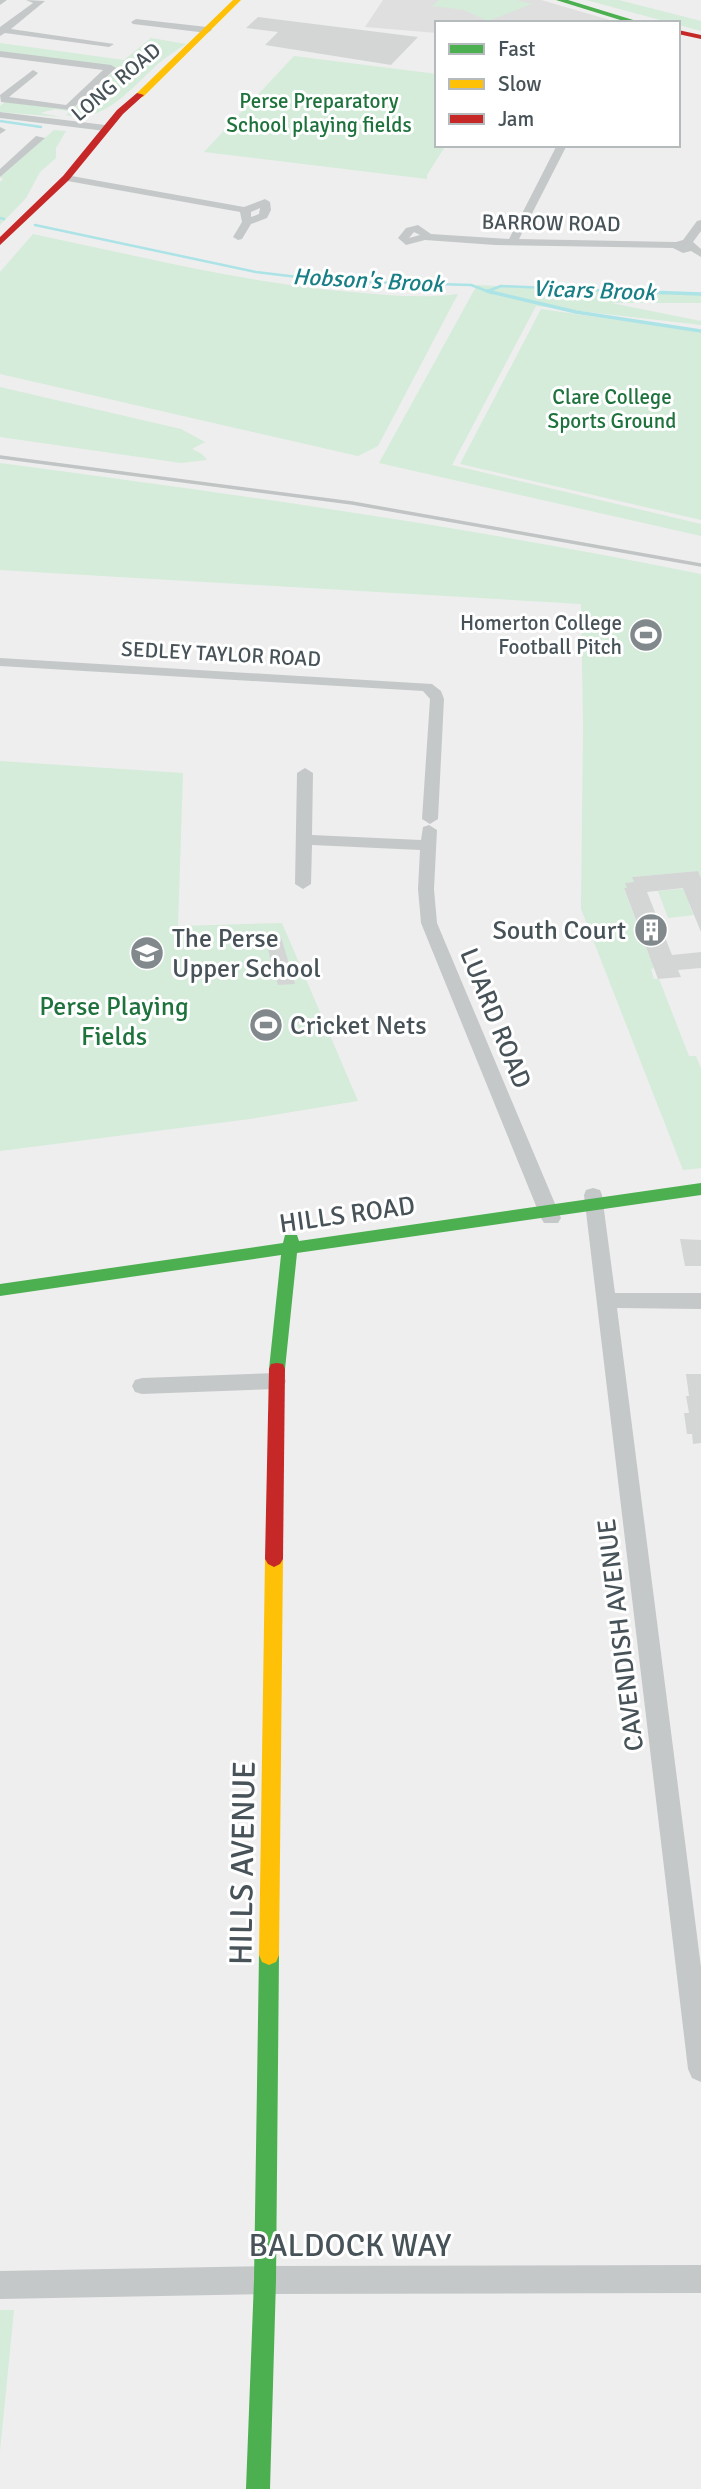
<svg xmlns="http://www.w3.org/2000/svg" width="701" height="2489" viewBox="0 0 701 2489" font-family="Signika,sans-serif">
<style>
.education{fill:#e0dfdf}
.green{fill:#d4ecd9}
.lines{fill:none;stroke-linecap:round;stroke-linejoin:round}
.stream-far1{stroke:#ace3e6;stroke-width:2.5}
.stream{stroke:#ace3e6;stroke-width:3.5}
.building{fill:#d4d6d6}
.street{fill:#c5c8c9;fill-rule:evenodd}
.fast{fill:#4caf50;fill-rule:evenodd}
.slow{fill:#ffc107;fill-rule:evenodd}
.jam{fill:#c62828;fill-rule:evenodd}
.rail{stroke:#c1c4c4;stroke-width:3.5}
.labels{text-anchor:middle;stroke-width:6;stroke-linejoin:round;paint-order:stroke}
.far-street-label{font-size:21px;fill:#475358;stroke:#fff}
.far-park-label{font-size:21px;fill:#1e723c;stroke:#fff}
.far-poi-label{font-size:21px;fill:#475358;stroke:#fff;text-anchor:end}
.far-water-label{font-size:23px;font-style:italic;fill:#177f85;stroke:#fff}
.poi-label{font-size:26px;fill:#475358;stroke:#fff;text-anchor:start}
.park-label{font-size:26px;fill:#1e723c;stroke:#fff}
.street-label{font-size:26px;fill:#475358;stroke:#fff}
.near-street-label{font-size:32px;fill:#475358;stroke:#fff}
</style>
<rect width="100%" height="100%" fill="#eee"/>
<polygon class="education" points="383,0 541,0 610,20 608,23 437,23 437,33 365,27"/>
<g class="green">
<polygon points="439,0 516,0 532,4 488,21 464,10 432,6"/>
<polygon points="586,0 619,0 701,21 701,31"/>
<path d="M151,38L186,44C177,50 167,56 159,63C135,84 103,126 66,115L115,70L114,68L0,51V43L124,60Z"/>
<polygon points="294,56 437,74 437,145 446,145 427,175 427,179 204,152"/>
<polygon points="6,101 67,109 67,111 55,109 40,113 61,117 0,112 0,106"/>
<polygon points="54,130 66,131 56,148 56,158 40,172 26,198 0,225 0,182 3,179 0,177"/>
<path d="M33,234C139,256 244,283 352,292C387,295 424,299 458,294L378,446L358,456L0,374V272Z"/>
<polygon points="477,285 701,295 701,303 611,303 701,321 701,325 536,306 452,465 701,524 701,536 379,463"/>
<polygon points="541,309 701,332 701,520 460,464"/>
<polygon points="0,387 181,429 205,442 192,449 202,454 207,460 181,463 0,437"/>
<path d="M0,463C235,494 470,527 701,574V878L698,871L633,877L634,882L626,883L628,888L624,889L654,968L651,969L654,979H659L689,1056H696L701,1068V1168L683,1170L581,909L583,726L581,604L0,570Z"/>
<polygon points="0,761 183,773 178,926 282,923 358,1101 250,1119 0,1151"/>
<polygon points="701,887 701,902 689,904 694,915 668,918 658,891"/>
<polygon points="0,2310 14,2310 0,2451"/>
</g>
<g class="lines">
<g class="stream-far1">
<polyline points="0,121 41,127"/>
<polyline points="0,218 4,219"/>
<polyline points="35,225 256,272 331,281 471,285 492,293"/>
<polyline points="488,291 501,286 665,293"/>
</g>
<g class="stream">
<polyline points="487,291 576,312 701,331"/>
<polyline points="621,291 701,294"/>
</g>
</g>
<g class="building">
<polygon points="258,17 418,37 391,65 265,45 278,32 246,28"/>
<polygon points="698,871 701,878 701,932 683,888 647,892 672,955 701,952 701,968 678,970 681,977 658,979 624,888 627,888 625,883 634,882 632,877"/>
<polygon points="281,937 295,984 278,985 265,939"/>
<polygon points="680,1239 701,1240 701,1266 685,1266"/>
<polygon points="686,1374 701,1374 701,1443 693,1444 692,1434 687,1434 684,1413 689,1413 686,1396 689,1396"/>
</g>
<g class="lines">
<g class="street">
<polygon points="0,0 7,0 0,5"/>
<polygon points="26,0 45,1 11,29 114,44 109,47 5,33 0,36 0,27 33,3"/>
<polygon points="136,19 207,27 212,30 207,33 133,24 131,22"/>
<polygon points="0,51 111,65 116,68 71,110 1,102 0,95 33,70 38,73 36,75 9,97 66,105 103,70 0,57"/>
<polygon points="0,112 105,125 110,128 105,131 0,118"/>
<polygon points="0,127 6,130 0,134"/>
<polygon points="36,136 45,138 0,177 0,169"/>
<path d="M557,145H567L519,239L676,242L683,240L697,221L701,220V231L693,242L701,249V257L691,251L683,253L673,248L495,245L425,240L406,245L398,238L406,228L418,225L431,234L509,239ZM414,232L420,235L409,238Z"/>
<path d="M66,175L244,207L265,199L270,202L271,210L267,218L251,224L242,239L238,240L233,237L242,222L240,212L62,180L61,178ZM260,208L259,214L251,217V212Z"/>
<polygon points="0,658 432,684 441,691 444,699 438,819 430,824 422,819 430,699 423,691 0,666"/>
<polygon points="305,768 313,773 312,835 421,840 423,827 429,825 437,830 434,889 437,923 561,1218 558,1223 544,1223 541,1218 421,923 418,889 420,850 312,845 311,884 303,889 295,884 297,773"/>
<polygon points="593,1188 600,1190 602,1195 615,1293 701,1293 701,1309 617,1308 701,1967 701,2082 692,2078 688,2069 584,1195 586,1190"/>
<polygon points="276,1373 283,1375 286,1381 283,1387 276,1389 142,1394 135,1392 132,1386 135,1380 142,1378"/>
<polygon points="701,2265 701,2293 265,2294 0,2299 0,2271 265,2266"/>
</g>
<g class="fast">
<polygon points="556,0 568,0 643,23 630,23"/>
<polygon points="701,1183 701,1195 297,1253 285,1369 283,1374 271,1374 269,1369 281,1255 0,1296 0,1284 283,1243 285,1235 297,1235 299,1241"/>
<polygon points="269,1945 276,1948 279,1955 276,2280 270,2489 246,2489 254,2280 259,1955 262,1948"/>
</g>
<g class="slow">
<polygon points="233,0 241,0 143,97 137,97 137,93"/>
<polygon points="274,1551 280,1554 283,1559 279,1955 276,1962 269,1965 262,1962 259,1955 265,1559 268,1554"/>
</g>
<g class="jam">
<polygon points="678,30 701,35 701,39 678,34"/>
<polygon points="137,93 144,95 123,114 69,180 0,245 0,237 63,176 117,110"/>
<polygon points="277,1363 283,1364 285,1369 283,1559 280,1564 274,1567 268,1564 265,1559 269,1369 271,1364"/>
</g>
<polyline class="rail" points="0,457 352,503 701,565"/>
</g>
<defs>
<g id="stadium-disc" transform="scale(1.75)"><circle r="9.5" fill="#81898c" stroke="#fff"/><path d="M0-5a6.5 5 0 1 0 0 10a6.5 5 0 1 0 0-10ZM-3.5-1.8h7v3.6h-7Z" fill="#fff"/></g>
<g id="building-disc" transform="scale(1.75)"><circle r="9.5" fill="#81898c" stroke="#fff"/><path d="M-4-6H4V6H1V3H-1V6H-4ZM-2.5-4.3h1.7v1.8h-1.7ZM.8-4.3h1.7v1.8H.8ZM-2.5-1h1.7V.8h-1.7ZM.8-1h1.7V.8H.8Z" fill="#fff"/></g>
<g id="school-disc" transform="scale(1.75)"><circle r="9.5" fill="#81898c" stroke="#fff"/><path d="M0-5L7-2L0 1L-7-2ZM-4 1L0 2.5L4 1V4Q0 6-4 4Z" fill="#fff"/></g>
</defs>
<g fill-rule="evenodd">
<use href="#stadium-disc" x="646" y="635"/>
<use href="#building-disc" x="651" y="930"/>
<use href="#school-disc" x="147" y="953"/>
<use href="#stadium-disc" x="266" y="1025"/>
</g>
<g class="labels">
<g class="far-street-label">
<text transform="translate(116 82) rotate(-40)" y="7">LONG ROAD</text>
<text transform="translate(551 223) rotate(1)" y="7">BARROW ROAD</text>
<text transform="translate(221 654) rotate(3)" y="7">SEDLEY TAYLOR ROAD</text>
</g>
<g class="far-park-label">
<text x="319" y="108">Perse Preparatory<tspan x="319" dy="24">School playing fields</tspan></text>
<text x="612" y="404">Clare College<tspan x="612" dy="24">Sports Ground</tspan></text>
</g>
<g class="far-poi-label">
<text x="622" y="630">Homerton College<tspan x="622" dy="24">Football Pitch</tspan></text>
</g>
<g class="far-water-label">
<text transform="translate(368 280) rotate(3)" y="8">Hobson's Brook</text>
<text transform="translate(594 290) rotate(2)" y="8">Vicars Brook</text>
</g>
<g class="poi-label">
<text x="626" y="939" text-anchor="end">South Court</text>
<text x="172" y="947">The Perse<tspan x="172" dy="30">Upper School</tspan></text>
<text x="290" y="1034">Cricket Nets</text>
</g>
<g class="park-label">
<text x="114" y="1015">Perse Playing<tspan x="114" dy="30">Fields</tspan></text>
</g>
<g class="street-label">
<text transform="translate(496 1018) rotate(68)" y="9">LUARD ROAD</text>
<text transform="translate(347 1214) rotate(-8)" y="9">HILLS ROAD</text>
<text transform="translate(620 1635) rotate(-97)" y="9">CAVENDISH AVENUE</text>
</g>
<g class="near-street-label">
<text transform="translate(242 1863) rotate(-89)" y="11">HILLS AVENUE</text>
<text x="350" y="2256">BALDOCK WAY</text>
</g>
</g>
<rect x="435" y="21" width="245" height="126" fill="#ffffff" stroke="#b5babc" stroke-width="2"/>
<rect x="449" y="44" width="35" height="10" fill="#4caf50" stroke="#b5babc" stroke-width="2"/>
<text x="498" y="56" font-size="21" fill="#475358">Fast</text>
<rect x="449" y="79" width="35" height="10" fill="#ffc107" stroke="#b5babc" stroke-width="2"/>
<text x="498" y="91" font-size="21" fill="#475358">Slow</text>
<rect x="449" y="114" width="35" height="10" fill="#c62828" stroke="#b5babc" stroke-width="2"/>
<text x="498" y="126" font-size="21" fill="#475358">Jam</text>
</svg>
